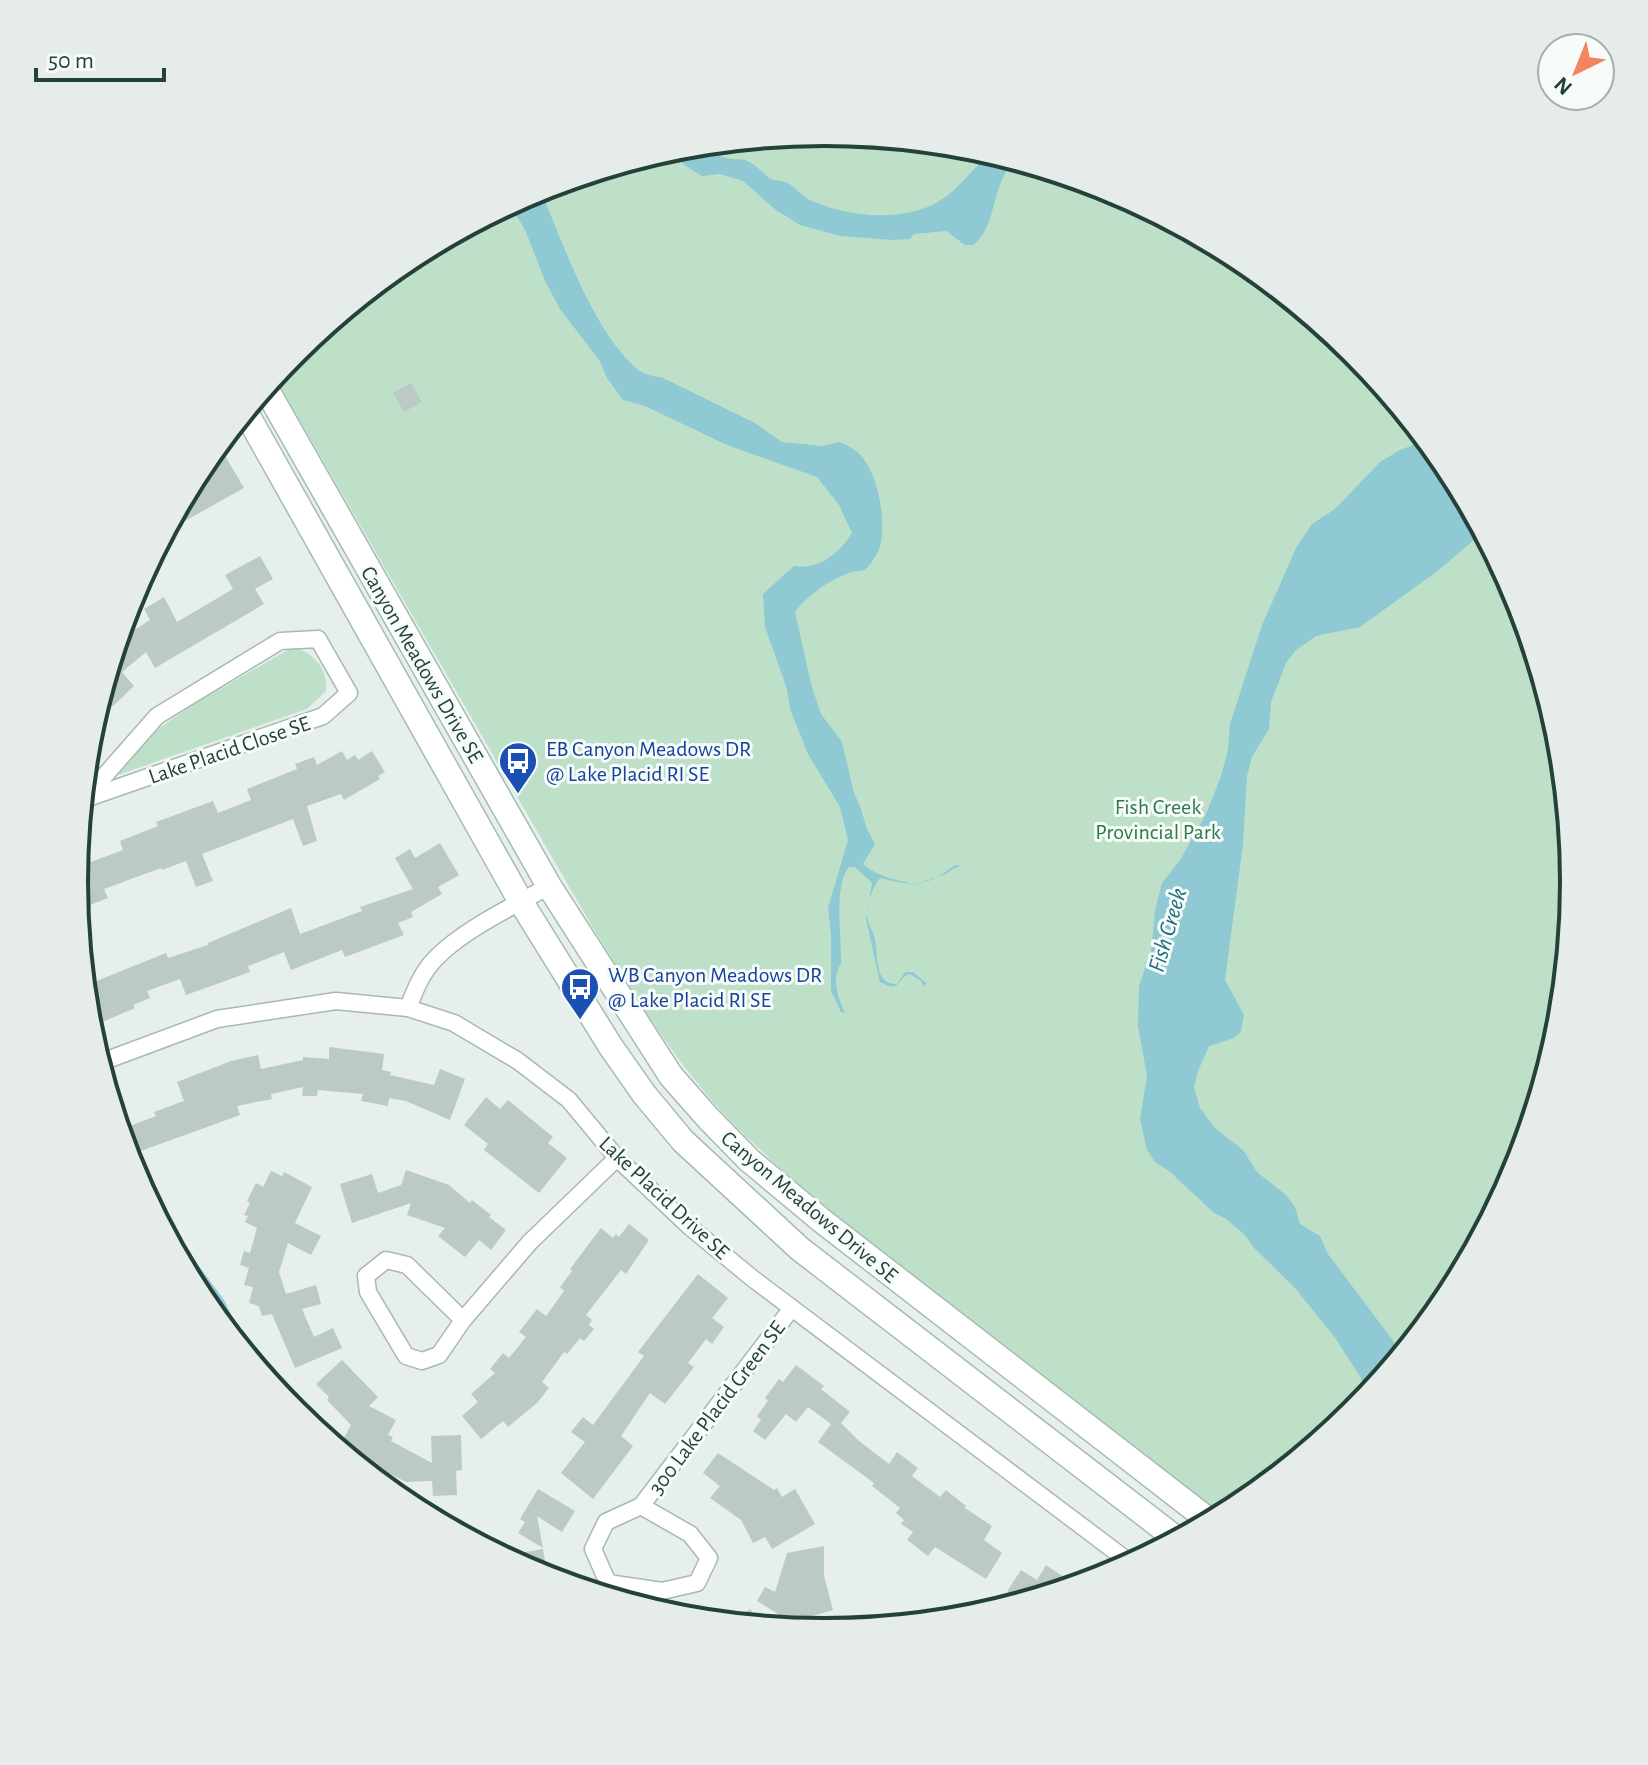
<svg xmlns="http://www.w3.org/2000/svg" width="1648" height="1765" font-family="'Alegreya Sans',sans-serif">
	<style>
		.green { fill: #bfe0c8 }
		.water { fill: #8ec9d4 }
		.building { fill: #bbcac4 }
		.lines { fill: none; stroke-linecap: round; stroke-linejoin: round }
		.minor-casing { stroke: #a8b8b2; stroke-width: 19 }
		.secondary-casing { stroke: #a4bbb3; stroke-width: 27 }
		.minor { stroke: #fff; stroke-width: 16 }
		.secondary { stroke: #fff; stroke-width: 24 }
		.labels { text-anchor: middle; stroke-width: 6; stroke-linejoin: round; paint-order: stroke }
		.street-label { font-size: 22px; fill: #24423a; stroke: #f7fbf9 }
		.transit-label { font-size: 22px; fill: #164399; stroke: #f7fbf9; text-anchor: start }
		.park-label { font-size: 22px; fill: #2d7a4b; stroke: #f7fbf9 }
		.water-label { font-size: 24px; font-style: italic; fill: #1c6f80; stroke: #f7fbf9 }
		.rim { fill: none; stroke: #24423a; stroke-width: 4 }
	</style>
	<rect width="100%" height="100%" fill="#e6efeb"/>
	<g class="green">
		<path d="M824 133 971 147 1111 190 1241 259 1355 352 1448 466 1517 596 1560 737 1574 883 1559 1029 1517 1170 1447 1300 1354 1413 1240 1506 1223 1515 808 1193C773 1161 737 1131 707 1095 663 1043 629 986 593 928L274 376 294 352 408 259 537 189 678 147Z"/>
		<path d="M291 648C313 650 328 669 326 691L307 709 118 775 153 733 189 707Z"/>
	</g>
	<g class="water">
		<path d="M698 145C707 153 720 157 732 159 739 160 743 158 749 162 757 166 762 172 768 177 773 181 779 180 785 182 794 185 801 196 810 200 845 217 901 222 936 203 957 192 972 169 990 153L1016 161C990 180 999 226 973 245H965L946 231 914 234 910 239 893 240 840 236 800 225 776 210 743 181 720 174 702 176 686 166 668 150Z"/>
		<path d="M540 189C563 243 591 327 635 367 643 375 653 376 663 378L755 423 782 442 823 446 839 442C844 444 851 447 856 451 877 467 886 517 881 542 879 553 873 561 865 570 841 571 809 593 795 612L811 684 821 714 842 742 854 793 860 806 867 829 875 844 863 864C878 877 896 880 915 884L938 877 955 865 964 866C953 866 950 873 941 876 916 887 905 884 880 878 873 886 867 904 867 914 867 923 873 931 875 939 878 955 874 985 897 984L905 972H913L926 983 924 987 921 981 910 974C895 979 902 994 880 982L866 919 872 883 855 867H849C833 886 842 938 841 963 831 980 838 997 845 1013L841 1012 831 991V936L828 908 848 840 840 807 808 754 790 709 787 689 765 627 763 594 794 566C819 570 839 554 852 533L839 505 817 477 727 445 645 406 623 400 607 378 599 360 560 309 545 281 526 232 510 204Z"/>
		<path d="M1426 440 1448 466 1483 532 1439 570 1360 627 1316 636 1296 650 1286 663 1271 702 1269 729 1252 757 1247 776 1243 844 1225 980 1244 1015 1241 1031 1234 1038 1209 1046 1198 1071 1194 1087 1200 1108 1215 1128 1243 1150 1257 1172 1286 1195 1295 1207 1300 1224 1320 1236 1328 1254 1403 1354 1367 1397 1361 1378 1334 1336 1294 1287 1254 1248 1245 1235 1225 1218 1214 1213 1169 1171 1155 1162 1147 1150 1140 1119 1147 1076 1138 1026 1139 986 1151 951 1155 910 1162 883 1180 860 1207 812 1221 776 1228 750 1230 724 1262 625 1296 548 1312 524 1335 509 1380 462 1400 450Z"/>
		<path d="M172 1247 190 1254 224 1300 257 1368 200 1299Z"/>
	</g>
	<g class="building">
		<path d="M411 383 422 402 404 412 393 393Z"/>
		<path d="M218 444 244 488 165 532 201 465Z"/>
		<path d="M260 556 273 579 255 589 264 604 155 668 146 652 122 672 134 686 92 726 117 641 150 620 144 609 164 597 177 622 233 589 225 575Z"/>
		<path d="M342 751 347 760 355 755 358 760 372 751 385 772 378 776 380 779 344 800 341 794 307 806 317 841 303 846 293 819 202 854 213 881 196 887 186 861 162 870 161 868 104 889 108 898 77 910 75 868 123 850 120 841 158 826 156 822 213 801 218 813 251 800 247 789 297 769 295 764 314 757 317 765Z"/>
		<path d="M440 843 459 875 438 887 442 894 411 912 413 917 398 923 404 935 345 957 342 950 291 970 284 952 248 966 250 972 186 995 180 979 147 991 150 998 133 1005 135 1008 88 1028 84 986 166 953 168 958 208 945V943L291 908 300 934 362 911 360 907 413 889 395 858 410 849 415 858Z"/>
		<path d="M329 1047 384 1054 382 1070 391 1072 390 1075 434 1085 440 1069 465 1079 450 1120 406 1101 389 1098 388 1106 361 1101 363 1094 318 1090 317 1096H302L303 1087 271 1094 272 1099 237 1106 240 1115 127 1156 123 1144 136 1139 130 1126 156 1116 154 1112 184 1101 177 1082 231 1061 258 1055 261 1069 303 1060V1057L329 1059Z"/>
		<path d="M486 1097 500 1109 508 1100 553 1137 548 1143 567 1158 539 1193 484 1150 488 1144 464 1125Z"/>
		<path d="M406 1170 449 1185 470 1203 472 1200 491 1215 489 1217 506 1230 491 1250 479 1240 465 1257 438 1236 445 1228 407 1215 411 1203 352 1223 340 1184 372 1174 378 1193 401 1185Z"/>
		<path d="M271 1171 282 1176 284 1172 312 1187 295 1223 321 1236 311 1255 288 1243 279 1272 286 1294 316 1285 321 1304 302 1309 314 1337 333 1328 342 1348 295 1368 272 1314 262 1316 259 1306 249 1303 253 1287 244 1285 249 1268 240 1265 244 1251 250 1253 257 1228 245 1222 248 1216 244 1215 250 1203 247 1201 256 1183 263 1187Z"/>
		<path d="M629 1224 649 1240 626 1274 621 1270 586 1315 592 1320 589 1325 594 1329 584 1341 580 1338 567 1354 564 1352 542 1382 549 1388 537 1403 508 1427 503 1421 481 1439 462 1416 478 1402 471 1394 495 1373 490 1369 503 1353 509 1358 526 1337 519 1332 537 1309 546 1316 564 1291 560 1287 572 1271 570 1269 601 1228 613 1238 616 1234 619 1237Z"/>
		<path d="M698 1274 728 1298 712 1318 724 1327 712 1344 706 1339 688 1363 694 1367 665 1404 650 1393 621 1436 633 1446 593 1499 561 1473 585 1442 571 1432 583 1417 593 1425 644 1356 638 1352Z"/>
		<path d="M342 1360 378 1397 369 1406 396 1420 388 1435 393 1437 391 1441 432 1463 431 1436 461 1435 462 1470 456 1471 457 1495 433 1496 432 1481 406 1482 375 1466 370 1475 338 1449 351 1425 327 1400 329 1397 316 1384Z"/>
		<path d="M796 1365 824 1386 821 1389 850 1412 841 1423 859 1441 889 1464 897 1452 918 1468 912 1476 940 1497 946 1490 966 1506 965 1508 992 1526 984 1540 1002 1553 986 1579 935 1547 928 1556 907 1540 913 1532 901 1524 904 1520 896 1513 900 1508 872 1486 874 1483 818 1442 831 1424 808 1407 796 1422 786 1414 765 1440 753 1431 761 1420 757 1416 768 1401 765 1398 779 1379 783 1382Z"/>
		<path d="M718 1453 774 1490 777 1488 782 1497 795 1489 815 1524 772 1549 765 1537 753 1543 741 1520 710 1498 720 1486 703 1473Z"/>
		<path d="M538 1489 575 1511 562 1532 537 1516 543 1548 518 1533 525 1522 520 1519Z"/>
		<path d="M824 1546V1576L833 1610 791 1622 757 1601 765 1587 775 1592 787 1553Z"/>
		<path d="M543 1549 548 1579 505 1558 521 1555 520 1553Z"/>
		<path d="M1046 1565 1077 1586 1020 1603 1008 1596V1590L1021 1570 1037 1580Z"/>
		<path d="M750 1609 764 1627 732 1623Z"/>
	</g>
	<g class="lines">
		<g class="minor-casing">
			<g id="minor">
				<path d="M82 800 323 716 349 693 318 639 280 641 157 716 85 798"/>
				<path d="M408 1008C415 990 422 972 436 958 464 929 514 906 549 886"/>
				<path d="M99 1063 217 1019 336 1001 408 1008 454 1023 518 1061 569 1100 617 1158 690 1227 752 1278 1132 1564"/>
				<path d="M463 1320 407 1265 386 1260 366 1276 368 1292 406 1356 422 1361 439 1355 463 1320 530 1242 617 1158"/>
				<path d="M641 1506 690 1534 709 1558 697 1583 662 1591 608 1583 593 1549 606 1522 641 1506 792 1308"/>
			</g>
		</g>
		<g class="secondary-casing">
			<g id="secondary">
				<path d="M265 387 549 886 671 1076 708 1118 749 1160 821 1220 1211 1522"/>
				<path d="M245 411 521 902 611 1047 644 1094 683 1141 800 1249 1178 1540"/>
			</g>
		</g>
		<use href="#minor" class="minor"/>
		<use href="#secondary" class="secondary"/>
	</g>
	<defs>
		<g id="bus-pin" transform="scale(2)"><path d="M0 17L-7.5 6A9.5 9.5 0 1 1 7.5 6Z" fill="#1a4fb4" stroke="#f7fbf9"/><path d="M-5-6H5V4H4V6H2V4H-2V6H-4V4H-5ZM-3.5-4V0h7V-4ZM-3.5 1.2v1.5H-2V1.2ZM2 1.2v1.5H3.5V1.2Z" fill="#fff"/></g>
	</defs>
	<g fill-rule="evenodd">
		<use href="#bus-pin" x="518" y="761"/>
		<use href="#bus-pin" x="580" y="987"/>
	</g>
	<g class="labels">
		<g class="street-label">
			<text transform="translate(423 664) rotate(60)" y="8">Canyon Meadows Drive SE</text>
			<text transform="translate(229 749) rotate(-19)" y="8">Lake Placid Close SE</text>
			<text transform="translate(665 1197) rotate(43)" y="8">Lake Placid Drive SE</text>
			<text transform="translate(810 1206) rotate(40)" y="8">Canyon Meadows Drive SE</text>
			<text transform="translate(716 1407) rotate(-53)" y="8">300 Lake Placid Green SE</text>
		</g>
		<g class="transit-label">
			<text x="546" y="756">EB Canyon Meadows DR<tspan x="546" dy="25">@ Lake Placid RI SE</tspan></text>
			<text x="608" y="982">WB Canyon Meadows DR<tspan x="608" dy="25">@ Lake Placid RI SE</tspan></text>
		</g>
		<g class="park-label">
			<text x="1158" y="814">Fish Creek<tspan x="1158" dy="25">Provincial Park</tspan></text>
		</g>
		<g class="water-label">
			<text transform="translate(1167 930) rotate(-74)" y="8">Fish Creek</text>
		</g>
	</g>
	<path d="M0 0H1648V1765H0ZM88 882a736 736 0 1 1 1472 0a736 736 0 1 1-1472 0Z" fill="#e6ecea" fill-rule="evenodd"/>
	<path class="rim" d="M88 882a736 736 0 1 1 1472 0a736 736 0 1 1-1472 0Z"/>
	<g transform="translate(1576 72) rotate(223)"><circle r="38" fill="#f7fbf9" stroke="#a3b1ad" stroke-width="2"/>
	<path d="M0-6L14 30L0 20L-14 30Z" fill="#f4845f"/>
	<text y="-12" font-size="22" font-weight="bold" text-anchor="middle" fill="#24423a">N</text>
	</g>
	<path d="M36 68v12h128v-12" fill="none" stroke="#24423a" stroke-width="4"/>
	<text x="48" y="68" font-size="24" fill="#24423a" stroke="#f7fbf9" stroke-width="6" paint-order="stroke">50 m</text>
</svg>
